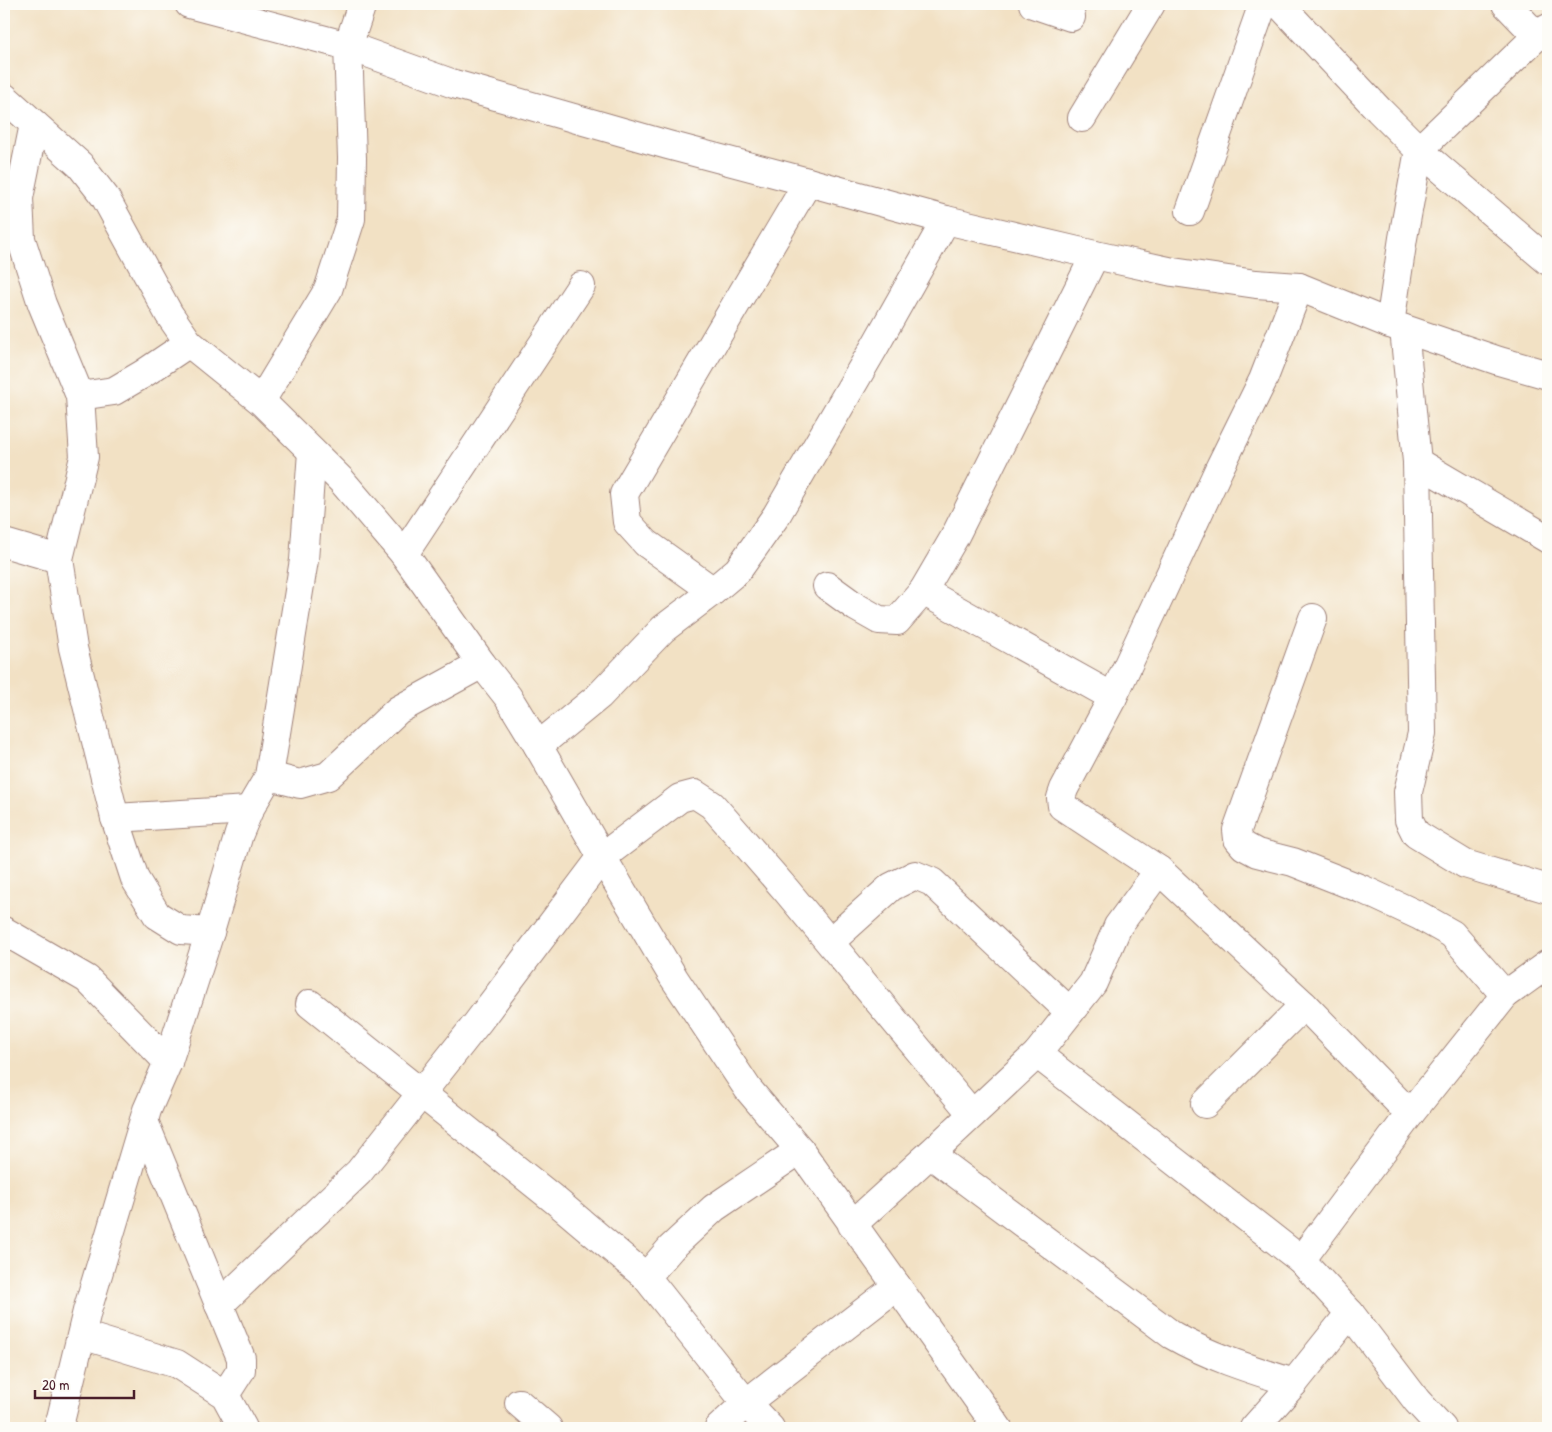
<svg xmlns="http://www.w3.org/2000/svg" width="1552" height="1432" font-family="'Patrick Hand',sans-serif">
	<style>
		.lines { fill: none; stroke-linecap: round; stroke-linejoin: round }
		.minor-casing { stroke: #9e8078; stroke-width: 30 }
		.minor { stroke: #fff; stroke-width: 28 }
	</style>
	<rect width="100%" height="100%" fill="#fdfcf7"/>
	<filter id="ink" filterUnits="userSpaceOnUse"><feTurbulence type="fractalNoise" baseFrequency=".02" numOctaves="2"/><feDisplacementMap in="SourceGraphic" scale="10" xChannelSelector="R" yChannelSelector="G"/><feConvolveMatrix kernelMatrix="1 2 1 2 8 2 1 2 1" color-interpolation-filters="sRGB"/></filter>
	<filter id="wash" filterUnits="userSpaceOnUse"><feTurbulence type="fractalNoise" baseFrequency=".0096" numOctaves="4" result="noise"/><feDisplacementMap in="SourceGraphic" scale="20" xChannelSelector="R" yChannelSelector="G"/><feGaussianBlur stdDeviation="1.12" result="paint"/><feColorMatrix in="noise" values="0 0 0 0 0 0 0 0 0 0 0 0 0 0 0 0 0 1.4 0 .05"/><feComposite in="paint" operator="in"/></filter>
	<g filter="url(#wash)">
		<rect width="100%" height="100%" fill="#f2e1c4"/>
	</g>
	<g filter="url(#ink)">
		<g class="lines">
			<g class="minor-casing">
				<g id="minor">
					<path d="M189 4 348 46 454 84 668 145 808 182 946 220 1095 255 1173 272 1256 284 1299 287 1390 324 1499 361 1548 375"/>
					<path d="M1033 4 1071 17"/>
					<path d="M1279 4 1379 110 1419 150 1403 238 1390 324"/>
					<path d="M1506 4 1537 36"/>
					<path d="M1548 28 1537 36 1419 150 1548 261"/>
					<path d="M4 97 80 165 105 197 169 314 189 343 261 401 341 480 404 554 482 664 508 697 538 746 602 857 674 978 748 1089 800 1150 998 1428"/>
					<path d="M1082 118 1151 4"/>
					<path d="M34 124 19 198 21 239 42 304 80 396 84 457 59 559 73 648 115 818 135 879 157 915 181 930 210 932"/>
					<path d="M1190 211 1263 4"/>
					<path d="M1299 287 1263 380 1219 469 1113 697 1064 789 1061 798 1062 806 1159 870 1304 1005 1410 1114"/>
					<path d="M1404 329 1417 462 1422 733 1408 792 1409 820 1416 834 1465 864 1548 889"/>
					<path d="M80 396 114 391 143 374 189 343"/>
					<path d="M261 401 328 290 351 219 352 158 348 46 362 4"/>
					<path d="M1417 462 1548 539"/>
					<path d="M4 543 59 559"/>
					<path d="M404 554 581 286"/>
					<path d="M827 586 856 607 879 620 897 621 923 591 954 538 1095 255"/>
					<path d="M713 591 646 543 627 522 624 494 808 182"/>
					<path d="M923 591 1113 697"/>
					<path d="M1313 618 1237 830 1238 839 1244 846 1257 853 1293 862 1364 890 1420 916 1452 934 1505 995"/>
					<path d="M538 746 599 696 663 629 713 591 738 570 776 516 875 346 946 220"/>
					<path d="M269 776 300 784 328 776 398 710 482 664"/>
					<path d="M115 818 249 810"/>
					<path d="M4 931 87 979 168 1062"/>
					<path d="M830 942 891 887 915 875 932 882 1070 1012"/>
					<path d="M310 1004 556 1201 646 1277 746 1403 770 1428"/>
					<path d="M1037 1054 1093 983 1118 926 1159 870"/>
					<path d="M1205 1104 1304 1005"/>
					<path d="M144 1121 241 1358V1370L225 1395"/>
					<path d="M930 1154 1037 1054 1301 1260 1350 1313 1417 1401 1442 1428"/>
					<path d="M852 1225 930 1154 1172 1335C1210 1357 1253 1370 1294 1383"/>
					<path d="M1301 1260 1410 1114 1505 995 1548 964"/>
					<path d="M646 1277 671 1248 714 1208 800 1150"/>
					<path d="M219 1305 359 1172 478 1022 602 857 680 798 695 794 712 805 786 890 972 1114"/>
					<path d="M82 1335 177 1364 225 1395 243 1428"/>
					<path d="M519 1403 548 1428"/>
					<path d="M57 1428 61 1418 87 1311 147 1110 168 1062 210 932 239 834 249 810 269 776 304 560 312 452"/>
					<path d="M719 1428 746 1403 897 1286"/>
					<path d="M1254 1428 1294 1383 1350 1313"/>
				</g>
			</g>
			<use href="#minor" class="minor"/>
		</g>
	</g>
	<rect width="1552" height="1432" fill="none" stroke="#fdfcf7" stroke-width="20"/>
	<path d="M35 1390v8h99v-8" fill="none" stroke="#4a1f2b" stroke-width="2.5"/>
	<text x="42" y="1390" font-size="15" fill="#4a1f2b" stroke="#fdfcf7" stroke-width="4" paint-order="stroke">20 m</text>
</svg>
